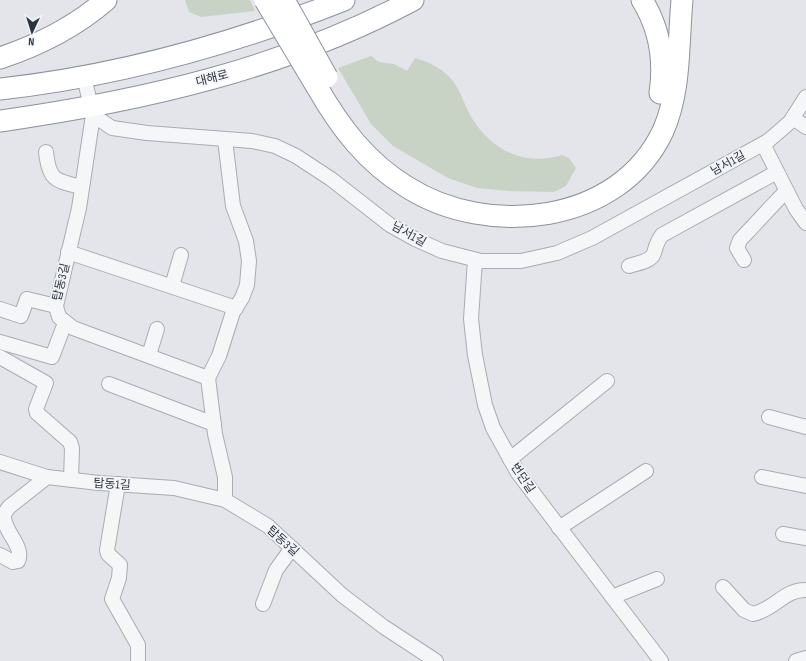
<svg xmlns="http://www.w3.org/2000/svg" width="806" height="661" font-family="'Sofia Sans Condensed','Noto Sans KR',sans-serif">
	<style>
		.green { fill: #c8d3c5 }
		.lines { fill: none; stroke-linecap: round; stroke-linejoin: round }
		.minor-casing { stroke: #a8acb4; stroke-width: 16 }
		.highway-casing { stroke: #8b929f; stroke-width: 23 }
		.minor { stroke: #f5f6f8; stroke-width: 14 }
		.highway { stroke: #fff; stroke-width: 21 }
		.highway-bridge-casing { stroke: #8b929f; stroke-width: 23; stroke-linecap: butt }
		.highway-bridge { stroke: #fff; stroke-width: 21 }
		.labels { text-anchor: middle; stroke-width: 3.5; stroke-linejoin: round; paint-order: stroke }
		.street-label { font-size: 12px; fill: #2c3341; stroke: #f2f4f7 }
	</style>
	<rect width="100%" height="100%" fill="#e3e5ea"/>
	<g class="green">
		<path d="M185 0H250L255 11 201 17 189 12Z"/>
		<path d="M371 56 379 62 394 64 407 71 415 58C429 62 444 69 453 81 462 93 465 108 473 120 494 152 525 166 562 155L569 158 576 168 566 186 554 192 508 191 477 188 448 178 393 146 371 124 338 68Z"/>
	</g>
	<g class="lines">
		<g class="minor-casing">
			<g id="minor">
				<path d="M84 77 93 115 112 128 147 133 252 141 275 146 296 156 331 179 390 225 415 239 442 251 481 261H521L557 253 592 238 768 141 790 122 806 97"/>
				<path d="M93 115 79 208 56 306 59 317 73 328 208 378 215 434 225 477V500L268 526 342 595 384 627 436 661"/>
				<path d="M793 118 806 127"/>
				<path d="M763 144 796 209 806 223"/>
				<path d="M46 152C49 181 56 181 82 187"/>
				<path d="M68 252 236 308"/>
				<path d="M475 260 471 319 475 355 485 405 493 428 518 473 661 661"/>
				<path d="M744 260 737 248 740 240 786 191"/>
				<path d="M629 266C637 263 651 262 654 253 656 246 657 241 662 235L777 172"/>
				<path d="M172 286 181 255"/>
				<path d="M0 309 21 316 27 299 56 306"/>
				<path d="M0 342 52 357 65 323"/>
				<path d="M149 355 157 329"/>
				<path d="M0 357 46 383 36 409 37 413 70 442 72 448 71 480"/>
				<path d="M208 378 219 356 233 312 242 298 247 285 249 261 246 241 233 206 225 140"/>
				<path d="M109 384 214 424"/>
				<path d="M769 417 806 427"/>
				<path d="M510 459 607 381"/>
				<path d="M0 462 47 477 99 483 174 488 225 500"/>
				<path d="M762 477 806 486"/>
				<path d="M118 484 107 550 108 554 120 565 119 578 112 599 138 645V661"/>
				<path d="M559 528 646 471"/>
				<path d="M783 534 806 538"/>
				<path d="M0 555 13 562 18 561C25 546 2 531 4 514L9 507 47 477"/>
				<path d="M723 587 744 610 753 614C775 609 785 589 806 590"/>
				<path d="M612 597 657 579"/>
				<path d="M263 604 276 570 292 548"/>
				<path d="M796 661 806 658"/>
			</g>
		</g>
		<g class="highway-casing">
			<g id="highway">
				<path d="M642 0C660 29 665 59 660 93"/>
				<path d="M0 58C39 45 75 27 106 0"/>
				<path d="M317 87C340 127 366 162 407 187 487 238 619 225 663 131 681 91 678 43 682 0"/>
				<path d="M0 89C119 76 233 44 344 0"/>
				<path d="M0 121C142 101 286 68 413 0"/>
			</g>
		</g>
		<use href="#minor" class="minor"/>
		<use href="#highway" class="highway"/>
		<g class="highway-bridge-casing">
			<g id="highway-bridge">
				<path d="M265 0 317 87"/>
				<path d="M284 0 327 77"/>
			</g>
		</g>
		<use href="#highway-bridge" class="highway-bridge"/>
	</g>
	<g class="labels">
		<g class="street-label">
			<text transform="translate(212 78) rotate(-14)" y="4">대해로</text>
			<text transform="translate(728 163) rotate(-29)" y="4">남서1길</text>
			<text transform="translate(409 234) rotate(29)" y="4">남서1길</text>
			<text transform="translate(61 282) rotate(-77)" y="4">탑동3길</text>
			<text transform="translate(523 478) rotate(56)" y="4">번던길</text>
			<text transform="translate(112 484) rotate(3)" y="4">탑동1길</text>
			<text transform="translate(283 541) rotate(42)" y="4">탑동3길</text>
		</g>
	</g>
	<g transform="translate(32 32) rotate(184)" stroke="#f2f4f7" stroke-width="3" paint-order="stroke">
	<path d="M0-3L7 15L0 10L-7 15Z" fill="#2c3341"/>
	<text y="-6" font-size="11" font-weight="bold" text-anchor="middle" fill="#2c3341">N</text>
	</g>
</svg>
